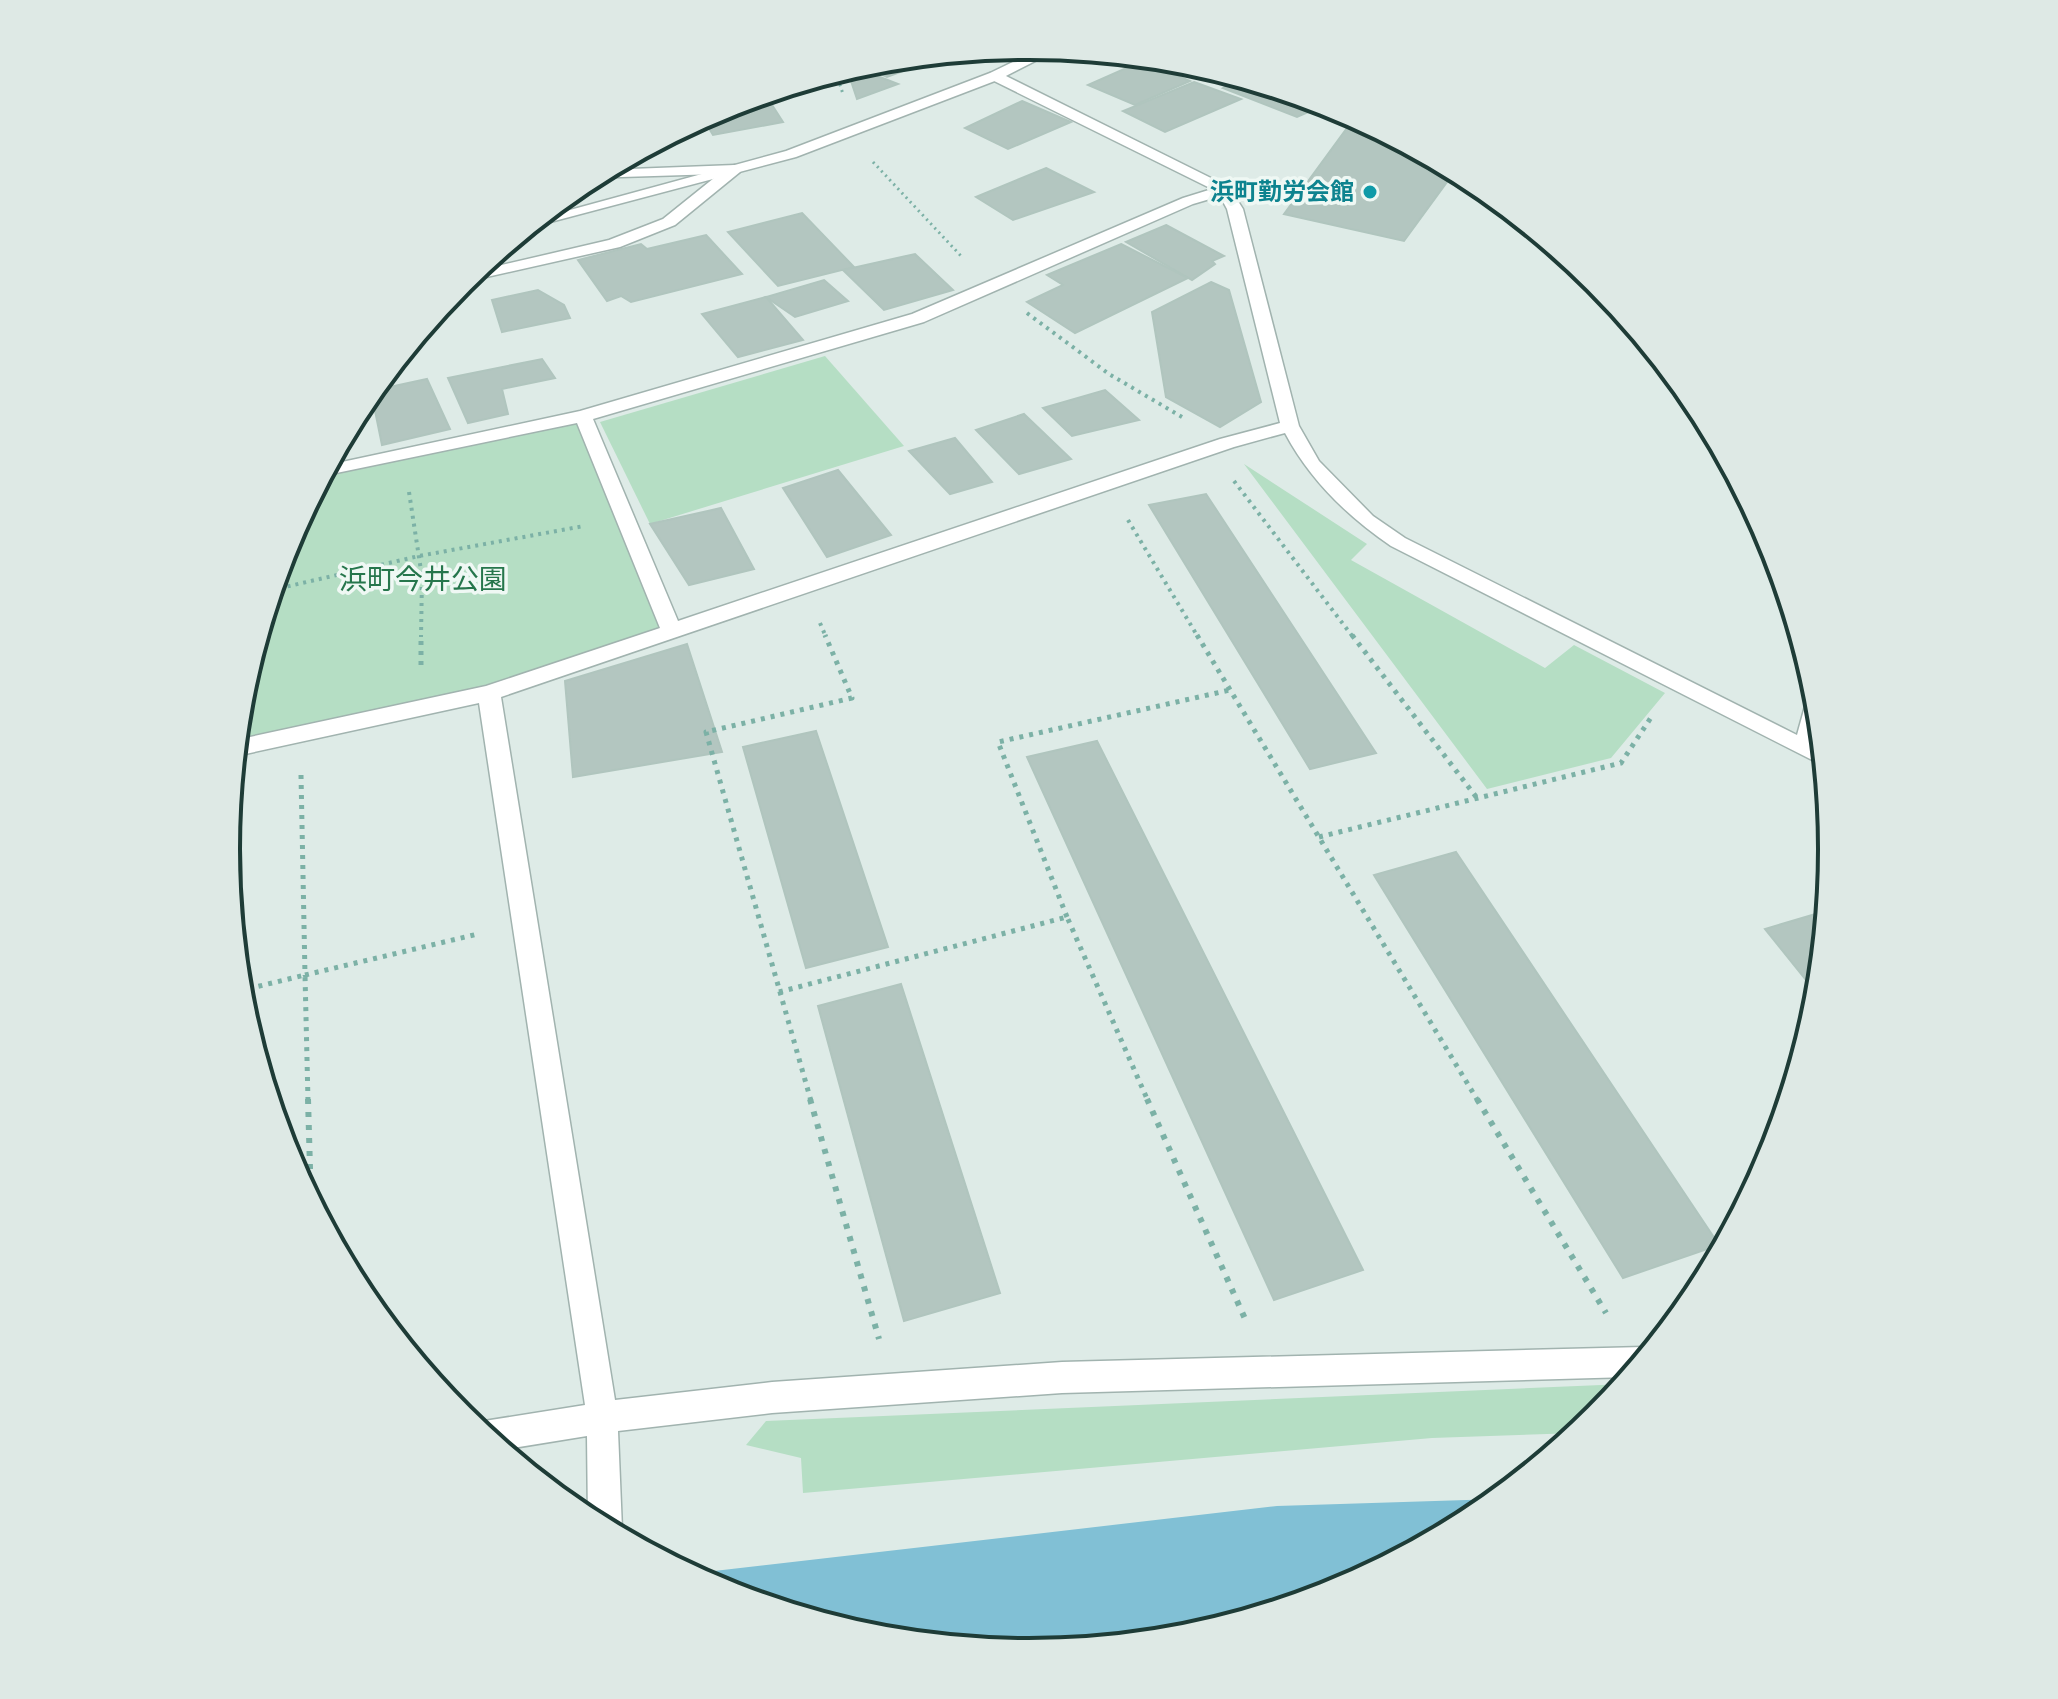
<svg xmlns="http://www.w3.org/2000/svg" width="2058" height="1699" font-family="Roboto,'Noto Sans JP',sans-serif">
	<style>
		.green { fill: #b5dec4 }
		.water { fill: #81c0d5 }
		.building { fill: #b3c6c0; stroke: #b0c5be; stroke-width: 2 }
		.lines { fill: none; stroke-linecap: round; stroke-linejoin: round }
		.minor-casing { stroke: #a1b3af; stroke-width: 3 }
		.tertiary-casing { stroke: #a1b3af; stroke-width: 3 }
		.path-far3 { stroke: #7cb1a6; stroke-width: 3; stroke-dasharray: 2 4; stroke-linecap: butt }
		.path-far2 { stroke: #7cb1a6; stroke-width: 4; stroke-dasharray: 3 5; stroke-linecap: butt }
		.path-far1 { stroke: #7cb1a6; stroke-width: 5; stroke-dasharray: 4 6; stroke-linecap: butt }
		.path { stroke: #7cb1a6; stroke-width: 6; stroke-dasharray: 5 8; stroke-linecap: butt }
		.minor { fill: #fff; fill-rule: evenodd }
		.tertiary { fill: #fff; fill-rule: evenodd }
		.culture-dot { fill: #0f9aa8; stroke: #eff8f4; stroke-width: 3 }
		.labels { text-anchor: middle; stroke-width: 7; stroke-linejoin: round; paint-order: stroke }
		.far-culture-label { font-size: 24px; font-weight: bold; fill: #0d838f; stroke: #eff8f4; text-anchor: end }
		.park-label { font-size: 28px; fill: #26764c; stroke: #eff8f4 }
		.rim { fill: none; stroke: #1e3c37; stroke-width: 4 }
	</style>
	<rect width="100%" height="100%" fill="#deebe7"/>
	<g class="green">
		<path d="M825 356 904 446 650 524 600 422Z"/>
		<path d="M583 416 672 631 489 693 236 748 241 692 287 542 325 471Z"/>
		<path d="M1244 464 1367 544 1351 560 1545 668 1574 645 1665 693 1611 758 1487 789Z"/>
		<path d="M1625 1384 1597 1418 1578 1433 1432 1438 803 1493 801 1458 746 1445 766 1421Z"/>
	</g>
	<path class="water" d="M1498 1499 1475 1518 1336 1592 1185 1638 1029 1653 872 1637 721 1592 688 1574 1277 1506Z"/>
	<g class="building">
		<path d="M920 57 930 61 887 77 861 65Z"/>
		<path d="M1142 61 1190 81 1135 105 1088 85Z"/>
		<path d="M854 67 898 84 857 99 847 69Z"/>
		<path d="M1240 78 1327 104 1297 117 1223 88Z"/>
		<path d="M1194 82 1241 99 1165 132 1123 111Z"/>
		<path d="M765 94 783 122 713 135 702 117 722 107Z"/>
		<path d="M1022 101 1071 122 1008 149 965 128Z"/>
		<path d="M1355 117 1455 171 1404 241 1284 214Z"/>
		<path d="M1046 168 1094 192 1013 220 976 197Z"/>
		<path d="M802 213 854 267 778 286 728 232Z"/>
		<path d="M1166 225 1224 256 1212 261 1215 264 1192 280 1126 242Z"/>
		<path d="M706 235 742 274 631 302 621 296 607 301 578 260 641 244 647 249Z"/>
		<path d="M1121 244 1188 278 1075 333 1027 302 1063 285 1047 275Z"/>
		<path d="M915 254 953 290 884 310 843 270Z"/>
		<path d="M824 280 848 301 795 317 766 297Z"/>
		<path d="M1211 282 1229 290 1261 402 1220 427 1166 397 1152 312Z"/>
		<path d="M538 290 564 305 570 318 502 332 492 300Z"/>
		<path d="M766 297 803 340 738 357 702 314Z"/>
		<path d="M542 359 555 378 502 389 508 414 468 423 448 378Z"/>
		<path d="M427 379 450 429 382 445 371 391Z"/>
		<path d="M1105 390 1139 420 1072 436 1043 408Z"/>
		<path d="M1024 414 1071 459 1019 474 976 430Z"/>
		<path d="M955 438 992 482 950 494 909 451Z"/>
		<path d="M838 470 891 535 827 557 783 488Z"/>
		<path d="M1206 494 1376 753 1310 769 1149 505Z"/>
		<path d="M721 508 754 569 689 585 650 524Z"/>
		<path d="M687 644 722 752 573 777 565 681Z"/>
		<path d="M816 731 888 947 806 968 743 747Z"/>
		<path d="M1097 741 1363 1270 1274 1300 1027 757Z"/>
		<path d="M1456 852 1719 1245 1623 1278 1374 875Z"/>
		<path d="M1826 911 1818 995 1765 929Z"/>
		<path d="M901 984 1000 1293 904 1321 818 1006Z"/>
	</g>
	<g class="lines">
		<g class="minor-casing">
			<g id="minor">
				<path d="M990 73H1000L1229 187 1243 209 1299 426 1319 461 1373 516 1405 538 1797 735 1807 699 1817 692 1821 729 1816 745 1823 748 1824 766 1391 546C1347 516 1310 480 1285 433L1234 447 501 697 615 1400 772 1382 1062 1362 1643 1347 1652 1351 1630 1377 1062 1393 772 1413 618 1431 622 1529 618 1537 588 1521 587 1436 501 1450 472 1427 484 1421 585 1405 479 703 236 756V740L486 686 660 628 577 423 322 476 328 465 580 411 912 314 1183 198 1212 189 990 79ZM1220 196 1227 209 1280 423 1220 439 678 621 593 419 924 322 1193 204Z"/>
				<path d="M735 165 742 169 740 172 675 225 620 247 460 283 472 272 609 240 663 219 719 174 589 178 604 170Z"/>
			</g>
		</g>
		<g class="tertiary-casing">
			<path id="tertiary" d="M1044 47 1059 49 1000 79 796 157 524 229 537 219 786 151 990 73Z"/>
		</g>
		<g class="path-far3">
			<path d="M836 73 843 94"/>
			<path d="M873 162 962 257"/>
		</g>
		<g class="path-far2">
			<path d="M1027 313 1109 374 1182 417"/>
			<path d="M1234 481 1353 637"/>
			<path d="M409 492 422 577 421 637"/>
			<path d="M1128 520 1198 637"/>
			<path d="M272 590 419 556 584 526"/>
			<path d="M820 623 826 637"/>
		</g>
		<g class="path-far1">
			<path d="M1197 635 1478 1101"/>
			<path d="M1352 635 1477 798"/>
			<path d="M421 665V635"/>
			<path d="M301 775 305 975 478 934"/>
			<path d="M1319 837 1621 763 1652 716"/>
			<path d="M1067 917 998 742 1230 690"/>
			<path d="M239 991 305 975 308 1101"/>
			<path d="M779 992 1067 917 1148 1101"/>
			<path d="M811 1101 706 732 852 698 825 635"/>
		</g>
		<g class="path">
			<path d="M308 1099 311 1203"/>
			<path d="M810 1099 879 1339"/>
			<path d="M1147 1099 1246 1321"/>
			<path d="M1477 1099 1606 1313"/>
		</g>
		<use href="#minor" class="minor"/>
		<use href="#tertiary" class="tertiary"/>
	</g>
	<circle class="culture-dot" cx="1370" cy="192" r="8"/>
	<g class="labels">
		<g class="far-culture-label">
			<text x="1354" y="200">浜町勤労会館</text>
		</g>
		<g class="park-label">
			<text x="423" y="589">浜町今井公園</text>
		</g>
	</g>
	<path d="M0 0H2058V1699H0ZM240 849a789 789 0 1 1 1578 0a789 789 0 1 1-1578 0Z" fill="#dee9e5" fill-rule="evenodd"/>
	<path class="rim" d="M240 849a789 789 0 1 1 1578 0a789 789 0 1 1-1578 0Z"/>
</svg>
